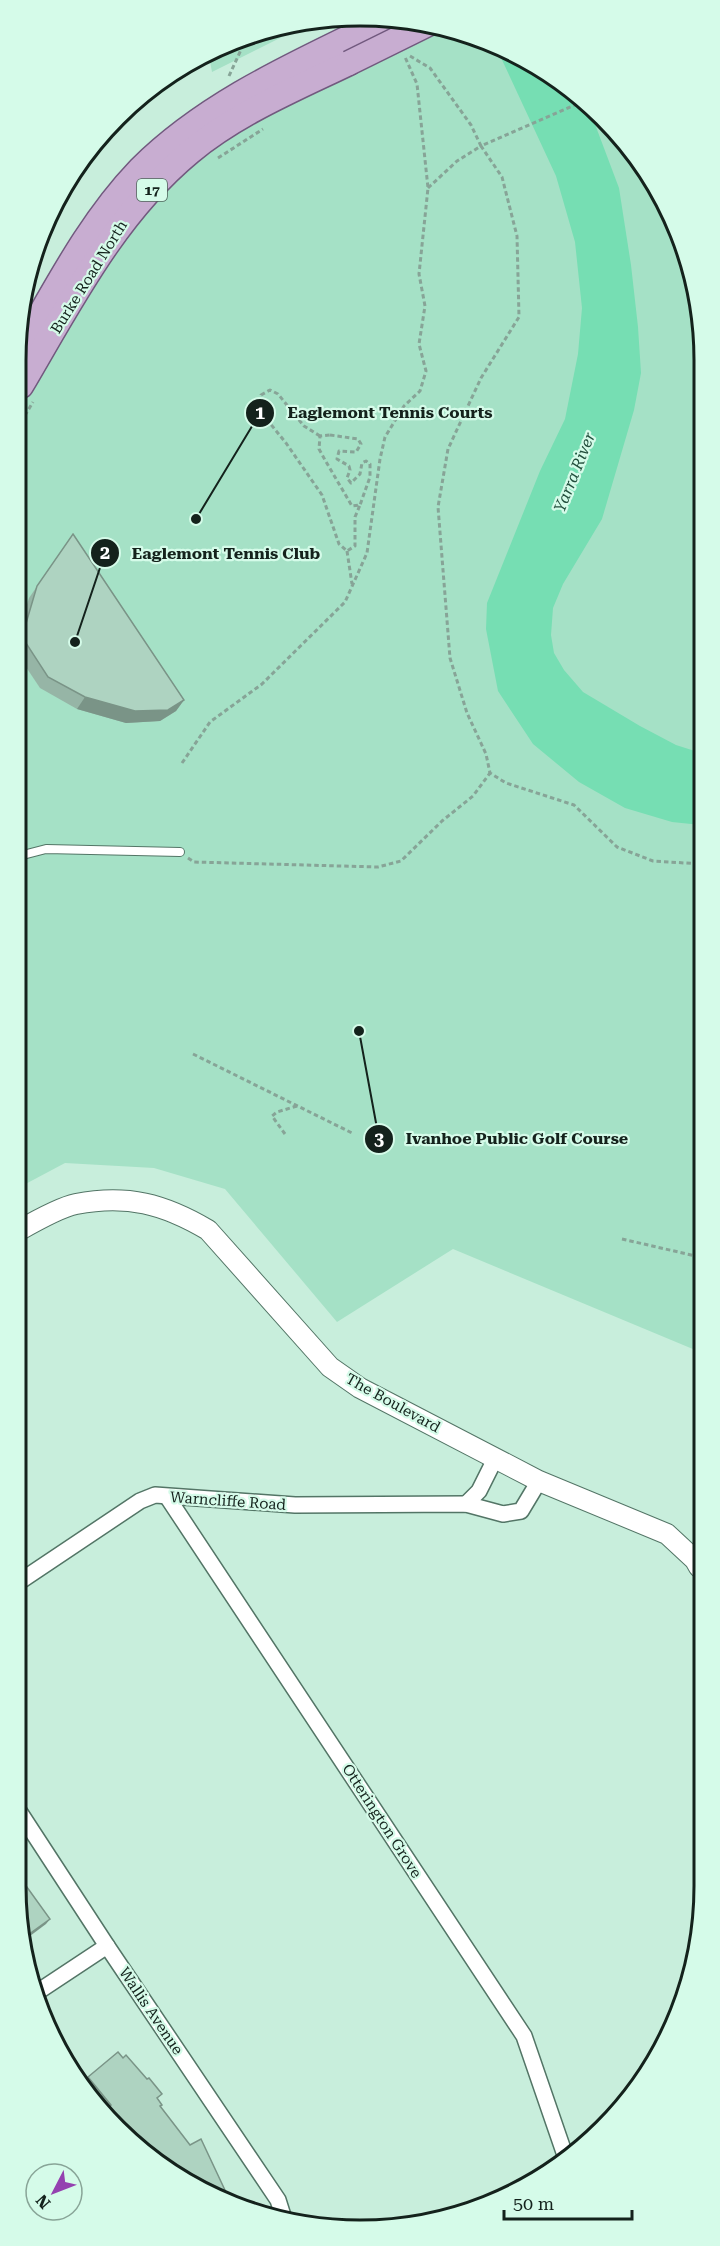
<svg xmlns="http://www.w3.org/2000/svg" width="720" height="2246" font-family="'Roboto Serif',serif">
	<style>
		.green { fill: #a5e1c6 }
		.water { fill: #76deb3 }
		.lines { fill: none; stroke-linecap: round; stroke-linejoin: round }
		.service-casing { stroke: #537566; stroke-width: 10 }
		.minor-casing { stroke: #537566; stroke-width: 18 }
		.tertiary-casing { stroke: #537566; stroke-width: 22 }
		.primary-casing { stroke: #71597e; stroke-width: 27 }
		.path { stroke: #87a497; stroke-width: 3; stroke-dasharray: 4.5 3; stroke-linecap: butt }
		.service { stroke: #fff; stroke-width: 8 }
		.minor { stroke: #fff; stroke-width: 15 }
		.tertiary { stroke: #fff; stroke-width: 20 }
		.primary { stroke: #c8add1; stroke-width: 24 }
		.primary-bridge-casing { stroke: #71597e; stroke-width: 27; stroke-linecap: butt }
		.primary-bridge { stroke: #c8add1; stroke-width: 24 }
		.wall { fill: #96b5a6 }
		.shaded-wall { fill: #7a9487 }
		.building { fill: #aed3c1; stroke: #7a9487; stroke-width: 1.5 }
		.labels { text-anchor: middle; stroke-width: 4.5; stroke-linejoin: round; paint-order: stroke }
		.shield { fill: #d5fbe9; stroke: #4e635a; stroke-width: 1.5 }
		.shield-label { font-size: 14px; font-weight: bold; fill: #14221c }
		.street-label { font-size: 15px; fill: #14221c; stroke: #d5fbe9 }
		.water-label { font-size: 16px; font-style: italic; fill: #234f3d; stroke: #d5fbe9 }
		.rim { fill: none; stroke: #14221c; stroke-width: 3 }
		.leader { fill: none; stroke: #14221c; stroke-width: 2 }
		.callout-dot { fill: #14221c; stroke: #d5fbe9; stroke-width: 2 }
		.mark-label { font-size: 18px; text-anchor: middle; font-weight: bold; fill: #fff }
		.callout-label { font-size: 16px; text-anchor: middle; font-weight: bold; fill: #14221c; stroke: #d5fbe9; stroke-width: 4.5; stroke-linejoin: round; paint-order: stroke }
	</style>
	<rect width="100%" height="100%" fill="#c8eedc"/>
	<g class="green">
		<path d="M293 22H312L212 72 209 56Z"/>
		<path d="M428 22 532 61 604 116 670 208 702 315 700 1352 453 1249 337 1322 225 1189 154 1168 65 1163 18 1188 21 390 122 226 206 141Z"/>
	</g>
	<path class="water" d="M496 47 532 61 587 103 619 188 631 265 638 327 641 373 634 410 602 519 563 584 553 608 551 635 554 653 564 670 583 692 640 726 676 745 701 753V825L672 822 625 808 579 782 533 744 498 691 486 629 487 603 540 471 565 419 578 354 582 308 575 242 556 176Z"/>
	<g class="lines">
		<g class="service-casing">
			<path id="service" d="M19 856 46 849 180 852"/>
		</g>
		<g class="minor-casing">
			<g id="minor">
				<path d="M168 1498 524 2036 566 2158"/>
				<path d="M466 1504 479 1491 495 1459"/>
				<path d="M16 1584 140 1501 155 1495 295 1505 466 1504 503 1514 521 1511 539 1481"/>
				<path d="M15 1805 107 1946 278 2200 284 2219"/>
				<path d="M36 1993 107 1946"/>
			</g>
		</g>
		<g class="tertiary-casing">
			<path id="tertiary" d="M18 1231C32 1223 61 1207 76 1204 127 1194 164 1204 208 1230L330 1367 360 1388 539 1481 667 1534 695 1560 699 1567"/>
		</g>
		<g class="primary-casing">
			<g id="primary">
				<path d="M21 348C57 286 90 221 140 169 207 102 297 63 381 22"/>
				<path d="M21 386C70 303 115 214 190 152 237 113 295 89 349 63"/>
			</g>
		</g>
		<g class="path">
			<path d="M410 56 430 68 471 125 481 146 584 101"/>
			<path d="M229 76 245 41"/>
			<path d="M218 158 263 129"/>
			<path d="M428 188 457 161 481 146 502 177 517 236 519 317 481 378 448 449 438 507 450 658 467 713 486 754 490 773 506 783 574 805 617 847 653 861 701 864"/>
			<path d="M21 422 33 402"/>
			<path d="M330 435 358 439 361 444 356 452 339 451 337 459 349 466 350 470 347 478 351 483 360 474 362 463 366 461 370 464V477L360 505 352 506 325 460 319 449 320 436Z"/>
			<path d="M320 436 304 426 278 394 270 390 261 395 260 403 264 416 286 443 322 495 339 544 347 551 355 546V517L360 505"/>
			<path d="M347 551 352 584"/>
			<path d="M182 763 210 722 262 684 345 602 367 553 380 459 385 437 404 406 420 391 426 371 419 344 425 306 419 274 428 188 417 84 405 57"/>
			<path d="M188 858 194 862 378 867 401 861 442 821 473 796 490 773"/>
			<path d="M193 1054 352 1133"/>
			<path d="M285 1134 272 1116 277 1112 297 1106"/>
			<path d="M622 1239 700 1257"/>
		</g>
		<use href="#service" class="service"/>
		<use href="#minor" class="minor"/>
		<use href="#tertiary" class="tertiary"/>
		<use href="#primary" class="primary"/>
		<g class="primary-bridge-casing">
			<path id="primary-bridge" d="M349 63 430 23"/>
		</g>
		<use href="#primary-bridge" class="primary-bridge"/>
	</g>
	<g class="wall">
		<path d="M73 534 184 700 176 711 160 721 126 723 77 709 40 688 20 658V626L29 598Z"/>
		<path d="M88 2077 158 2100 162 2105 161 2107 207 2195 103 2116 107 2111 84 2083Z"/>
	</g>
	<g class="shaded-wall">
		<path d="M85 697 184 700 176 711 160 721 126 723 77 709Z"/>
		<path d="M50 1919 46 1924 26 1939 25 1937Z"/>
	</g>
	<g class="building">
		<path d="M73 534 184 700 168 710 135 711 85 697 48 677 22 637 37 586Z"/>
		<path d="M24 1883 50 1919 25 1937 16 1889Z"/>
		<path d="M26 1939 31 1947 27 1949Z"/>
		<path d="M118 2052 123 2058 126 2055 147 2079 149 2078 162 2094 157 2098 162 2105 160 2106 190 2145 201 2139 231 2203 207 2195 107 2119 104 2115 111 2105 88 2077Z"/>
	</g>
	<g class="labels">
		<rect class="shield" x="137" y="179" width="30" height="22" rx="4.5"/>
		<g class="shield-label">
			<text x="152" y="195">17</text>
		</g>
		<g class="street-label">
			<text transform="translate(89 277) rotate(-58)" y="5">Burke Road North</text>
			<text transform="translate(393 1403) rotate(29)" y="5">The Boulevard</text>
			<text transform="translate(228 1501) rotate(4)" y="5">Warncliffe Road</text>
			<text transform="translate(382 1821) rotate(57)" y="5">Otterington Grove</text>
			<text transform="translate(151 2011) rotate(56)" y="5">Wallis Avenue</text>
		</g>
		<g class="water-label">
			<text transform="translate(574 472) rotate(-68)" y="6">Yarra River</text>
		</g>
	</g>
	<path d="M0 0H720V2246H0ZM360 26H360A334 334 0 0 1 694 360V1886A334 334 0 0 1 360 2220H360A334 334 0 0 1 26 1886V360A334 334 0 0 1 360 26Z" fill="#d5fbe9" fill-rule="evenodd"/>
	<path class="rim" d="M360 26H360A334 334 0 0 1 694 360V1886A334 334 0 0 1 360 2220H360A334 334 0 0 1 26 1886V360A334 334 0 0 1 360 26Z"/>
	<path class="leader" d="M196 519L260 413M75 642L105 553M359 1031L379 1139"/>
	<g class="callout-dot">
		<circle cx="196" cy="519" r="6"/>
		<circle cx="75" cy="642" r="6"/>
		<circle cx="359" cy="1031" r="6"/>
		<circle cx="260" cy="413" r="15"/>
		<circle cx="105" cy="553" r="15"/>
		<circle cx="379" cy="1139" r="15"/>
	</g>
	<g class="mark-label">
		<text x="260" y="419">1</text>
		<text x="105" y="559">2</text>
		<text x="379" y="1145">3</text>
	</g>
	<g class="callout-label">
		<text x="390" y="418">Eaglemont Tennis Courts</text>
		<text x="226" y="559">Eaglemont Tennis Club</text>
		<text x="517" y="1144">Ivanhoe Public Golf Course</text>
	</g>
	<g transform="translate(54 2192) rotate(228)"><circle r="28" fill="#d5fbe9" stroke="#88a497" stroke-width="1.5"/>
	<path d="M0-4.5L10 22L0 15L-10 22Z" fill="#9441b0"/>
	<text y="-9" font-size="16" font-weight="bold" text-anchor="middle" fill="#14221c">N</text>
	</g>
	<path d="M504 2210v9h128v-9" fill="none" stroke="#14221c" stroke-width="3"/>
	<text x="513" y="2210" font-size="18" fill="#14221c" stroke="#d5fbe9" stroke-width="4.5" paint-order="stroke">50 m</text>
</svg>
